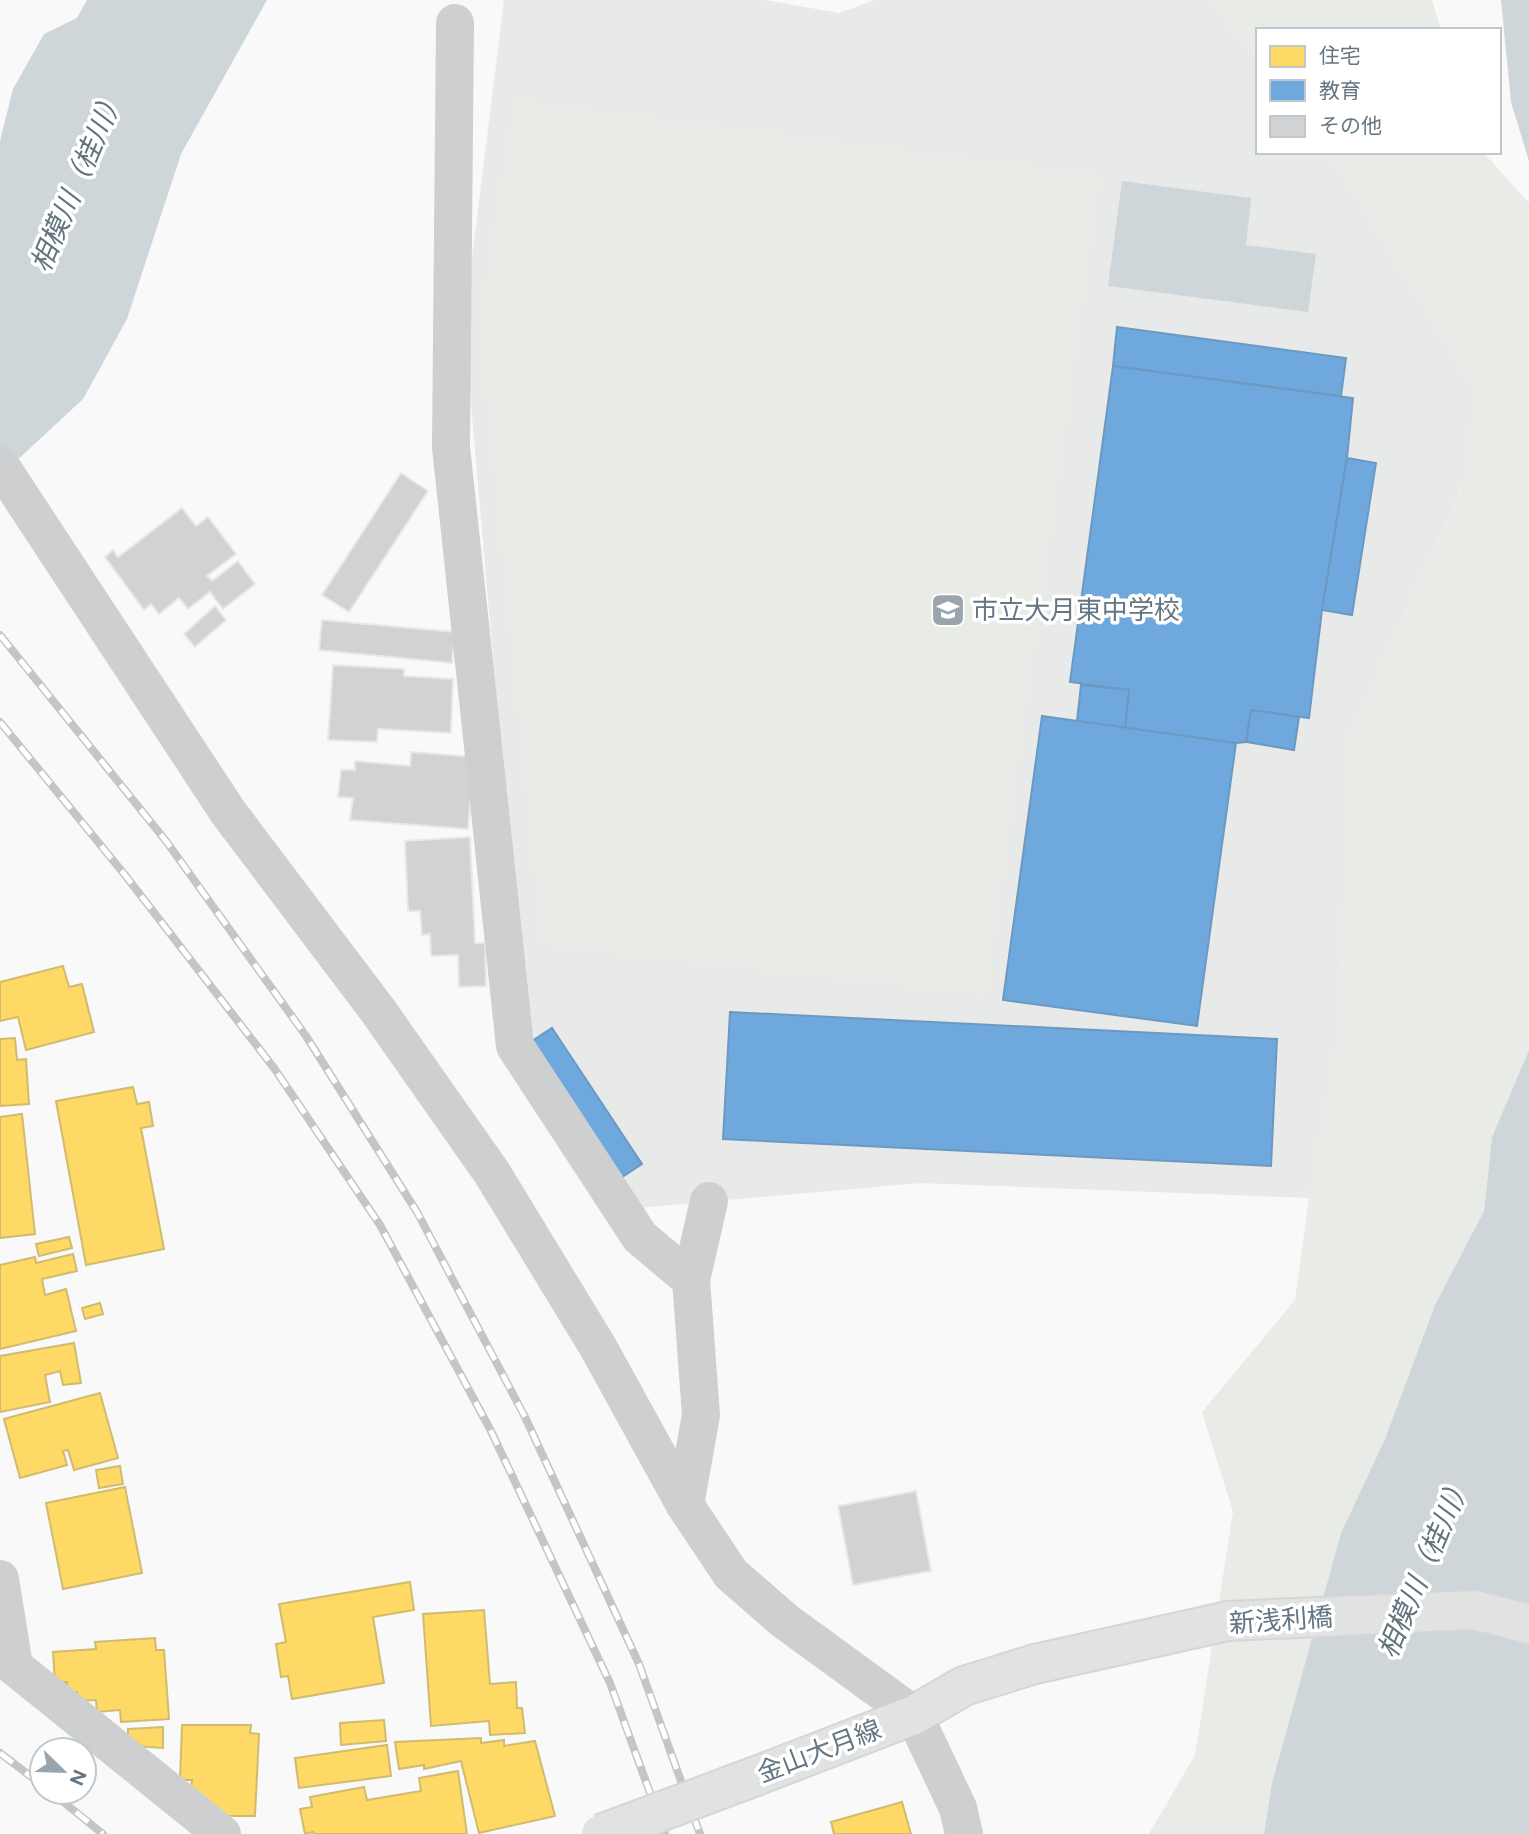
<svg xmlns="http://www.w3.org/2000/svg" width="1529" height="1834" font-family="Figtree,'Noto Sans JP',sans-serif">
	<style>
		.built { fill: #e8e9e9 }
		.green { fill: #e8ebe6 }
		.water { fill: #ced6d9 }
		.homes { fill: #ffd966; stroke: #d1bb6f; stroke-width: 2 }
		.schools { fill: #6fa8dc; stroke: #6c99c1; stroke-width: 2 }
		.building { fill: #d0d2d3; stroke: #e8e8e8; stroke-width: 2 }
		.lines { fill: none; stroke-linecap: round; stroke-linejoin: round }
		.major-casing { stroke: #d5d6d7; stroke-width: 42 }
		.minor { stroke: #cecfd0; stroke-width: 38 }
		.major { stroke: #e1e2e2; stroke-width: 38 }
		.rail-casing { stroke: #c3c5c6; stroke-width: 8 }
		.rail { stroke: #fff; stroke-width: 5; stroke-dasharray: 16; stroke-linecap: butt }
		.major-bridge-casing { stroke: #d5d6d7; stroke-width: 42; stroke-linecap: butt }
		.major-bridge { stroke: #e1e2e2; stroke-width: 38 }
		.labels { text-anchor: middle; stroke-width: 7; stroke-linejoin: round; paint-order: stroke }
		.poi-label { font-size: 26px; fill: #657683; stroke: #fff; text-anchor: start }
		.street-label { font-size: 26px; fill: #657683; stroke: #fff }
		.water-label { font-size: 28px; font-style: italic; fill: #60757c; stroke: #fff }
	</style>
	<rect width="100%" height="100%" fill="#f9f9f9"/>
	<path class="built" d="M504 0H765L839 13 875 0H1207L1258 56V152H1329L1476 391 1465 481 1348 739 1341 1021 1309 1198 921 1183 637 1208 526 1039 464 323Z"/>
	<g class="green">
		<path d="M1207 0H1432L1441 30H1258V56Z"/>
		<path d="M514 100 1100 175 985 995 542 945 479 324Z"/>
		<path d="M1329 152H1483L1529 203V1050L1492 1137 1484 1211 1435 1305 1385 1439 1341 1533 1272 1783 1264 1834H1149L1195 1755 1233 1512 1202 1412 1295 1300 1309 1198 1341 1021 1348 739 1465 482 1476 391Z"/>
	</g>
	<g class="water">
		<path d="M87 0H267L181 154 127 319 83 399 0 476V141L13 89 44 34 77 18Z"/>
		<path d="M1501 0H1529V161L1511 102Z"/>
		<path d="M1122 181 1251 198 1246 245 1316 254 1308 312 1108 286Z"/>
		<path d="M1529 1050V1834H1264L1272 1783 1341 1533 1385 1439 1435 1305 1484 1211 1492 1137Z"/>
	</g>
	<g class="homes">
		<path d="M63 966 69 987 82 984 94 1032 26 1050 18 1017 0 1021V982Z"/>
		<path d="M15 1038 17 1060 26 1059 29 1104 0 1106V1039Z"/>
		<path d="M133 1087 137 1104 149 1102 153 1126 141 1128 164 1249 86 1265 56 1101Z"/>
		<path d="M22 1114 35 1234 0 1238V1117Z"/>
		<path d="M69 1237 72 1248 39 1256 36 1244Z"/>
		<path d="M73 1254 77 1271 42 1279 45 1295 66 1289 76 1331 0 1349V1265L35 1257 36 1263Z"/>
		<path d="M100 1303 103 1314 85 1319 82 1308Z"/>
		<path d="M74 1343 81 1383 63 1385 60 1371 45 1375 50 1402 0 1412V1356Z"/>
		<path d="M100 1393 118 1458 74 1470 68 1450 63 1451 67 1465 20 1478 4 1419Z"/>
		<path d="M120 1466 123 1484 99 1488 96 1470Z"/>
		<path d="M125 1487 142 1573 63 1589 46 1503Z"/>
		<path d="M410 1582 414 1610 373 1617 384 1683 292 1699 288 1676 281 1677 276 1644 286 1642 279 1604Z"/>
		<path d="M484 1610 490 1684 516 1682 517 1708H522L525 1733 490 1735 489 1721 431 1726 423 1614Z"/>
		<path d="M155 1638 156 1650H164L169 1719 121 1722 120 1710 97 1712 96 1700 77 1701V1692H67V1682H55L53 1652 96 1649 95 1642Z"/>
		<path d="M384 1720 386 1741 341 1745 340 1723Z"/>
		<path d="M182 1725H251L250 1733 259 1734 255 1816H213L190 1794 192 1780H180Z"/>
		<path d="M163 1727V1748L135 1746 128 1736V1729Z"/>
		<path d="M481 1738V1743L504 1740V1746L535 1741 555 1816 479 1833 461 1761 424 1769V1765L399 1769 395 1742Z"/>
		<path d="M387 1745 391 1776 299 1788 295 1758Z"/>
		<path d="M458 1771 467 1834H314L313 1832 305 1834 300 1809 312 1807 310 1797 364 1787 367 1800 421 1791 419 1778Z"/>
		<path d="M902 1802 911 1834H834L831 1822Z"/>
	</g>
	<g class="schools">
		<path d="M1117 327 1346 358 1341 396 1113 366Z"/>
		<path d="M1113 366 1353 398 1347 458 1322 610 1309 718 1251 710 1246 742 1236 743 1125 728 1129 690 1070 682Z"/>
		<path d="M1347 458 1376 463 1352 615 1322 610Z"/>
		<path d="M1081 685 1129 690 1125 728 1077 721Z"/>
		<path d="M1251 710 1299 717 1294 750 1246 742Z"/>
		<path d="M1042 716 1236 743 1197 1026 1003 1000Z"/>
		<path d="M730 1012 1277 1039 1271 1166 723 1139Z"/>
		<path d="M552 1028 642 1164 622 1177 532 1041Z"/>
	</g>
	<g class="building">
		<path d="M401 473 428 491 349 612 322 595Z"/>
		<path d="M182 508 196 526 208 517 236 554 207 576 212 581 238 561 255 584 223 609 210 592 188 609 179 598 159 614 151 604 144 610 105 557 113 550 118 557Z"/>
		<path d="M215 606 226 620 195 647 184 634Z"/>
		<path d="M322 620 455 632 452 663 319 650Z"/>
		<path d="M333 665 404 669V676L453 679 451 733 378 729 377 742 328 740Z"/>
		<path d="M411 752 474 757 468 829 350 820 353 798 338 797 341 770H355V761L410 766Z"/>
		<path d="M470 837 475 943H485L486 986 459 987 458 955 431 956 430 934 422 935 420 911H408L405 841Z"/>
		<path d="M916 1491 931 1571 853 1585 838 1506Z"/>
	</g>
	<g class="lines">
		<g class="major-casing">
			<path id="major" d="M756 1776 914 1715 964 1686 1035 1664 1228 1621 1475 1610 1529 1624"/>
		</g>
		<g class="minor">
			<path d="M455 23 451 447 515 1046 640 1237 691 1280"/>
			<path d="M0 465 228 812 379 1012 492 1173 598 1347 685 1505 731 1574 785 1621 914 1715 958 1808 964 1834"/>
			<path d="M685 1505 701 1415 691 1280 709 1201"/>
			<path d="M0 1579 14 1666"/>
			<path d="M0 1655 222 1834"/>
		</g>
		<use href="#major" class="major"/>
		<g class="rail-casing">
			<g id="rail">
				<path d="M0 635 166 841 306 1036 417 1212 525 1417 639 1664 700 1834"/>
				<path d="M0 722 125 875 274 1068 380 1225 490 1429 610 1683 665 1834"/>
				<path d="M0 1753 42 1785"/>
				<path d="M51 1792 103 1834"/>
			</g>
		</g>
		<use href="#rail" class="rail"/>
		<g class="major-bridge-casing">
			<path id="major-bridge" d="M601 1834 756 1776"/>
		</g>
		<use href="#major-bridge" class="major-bridge"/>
	</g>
	<defs>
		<g id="school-square" transform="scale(1.75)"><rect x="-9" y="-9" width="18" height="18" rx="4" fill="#99a4ac" stroke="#fff"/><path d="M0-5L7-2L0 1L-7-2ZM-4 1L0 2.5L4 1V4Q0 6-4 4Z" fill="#fff"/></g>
	</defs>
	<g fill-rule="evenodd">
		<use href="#school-square" x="948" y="610"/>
	</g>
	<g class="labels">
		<g class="poi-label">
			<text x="972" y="619">市立大月東中学校</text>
		</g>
		<g class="street-label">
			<text transform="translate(1281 1620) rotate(-4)" y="9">新浅利橋</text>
			<text transform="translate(819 1751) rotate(-21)" y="9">金山大月線</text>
		</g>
		<g class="water-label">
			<text transform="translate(77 180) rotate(-67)" y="10">相模川（桂川）</text>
			<text transform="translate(1424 1566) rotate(-67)" y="10">相模川（桂川）</text>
		</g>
	</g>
	<rect x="1256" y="28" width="245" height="126" fill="#ffffff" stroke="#c1c8cd" stroke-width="2"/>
	<rect x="1270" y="46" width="35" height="21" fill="#ffd966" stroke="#c1c8cd" stroke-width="2"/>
	<text x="1319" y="63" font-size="21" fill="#657683">住宅</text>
	<rect x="1270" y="80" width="35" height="21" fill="#6fa8dc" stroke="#c1c8cd" stroke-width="2"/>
	<text x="1319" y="98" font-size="21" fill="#657683">教育</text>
	<rect x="1270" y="116" width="35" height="21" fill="#d0d2d3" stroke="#c1c8cd" stroke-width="2"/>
	<text x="1319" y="133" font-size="21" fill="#657683">その他</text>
	<g transform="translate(63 1771) rotate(113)"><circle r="33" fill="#ffffff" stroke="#c1c8cd" stroke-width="2"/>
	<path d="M0-5L12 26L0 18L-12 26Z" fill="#99a4ac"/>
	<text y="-10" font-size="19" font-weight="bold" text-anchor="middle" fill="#657683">N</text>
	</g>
</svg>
